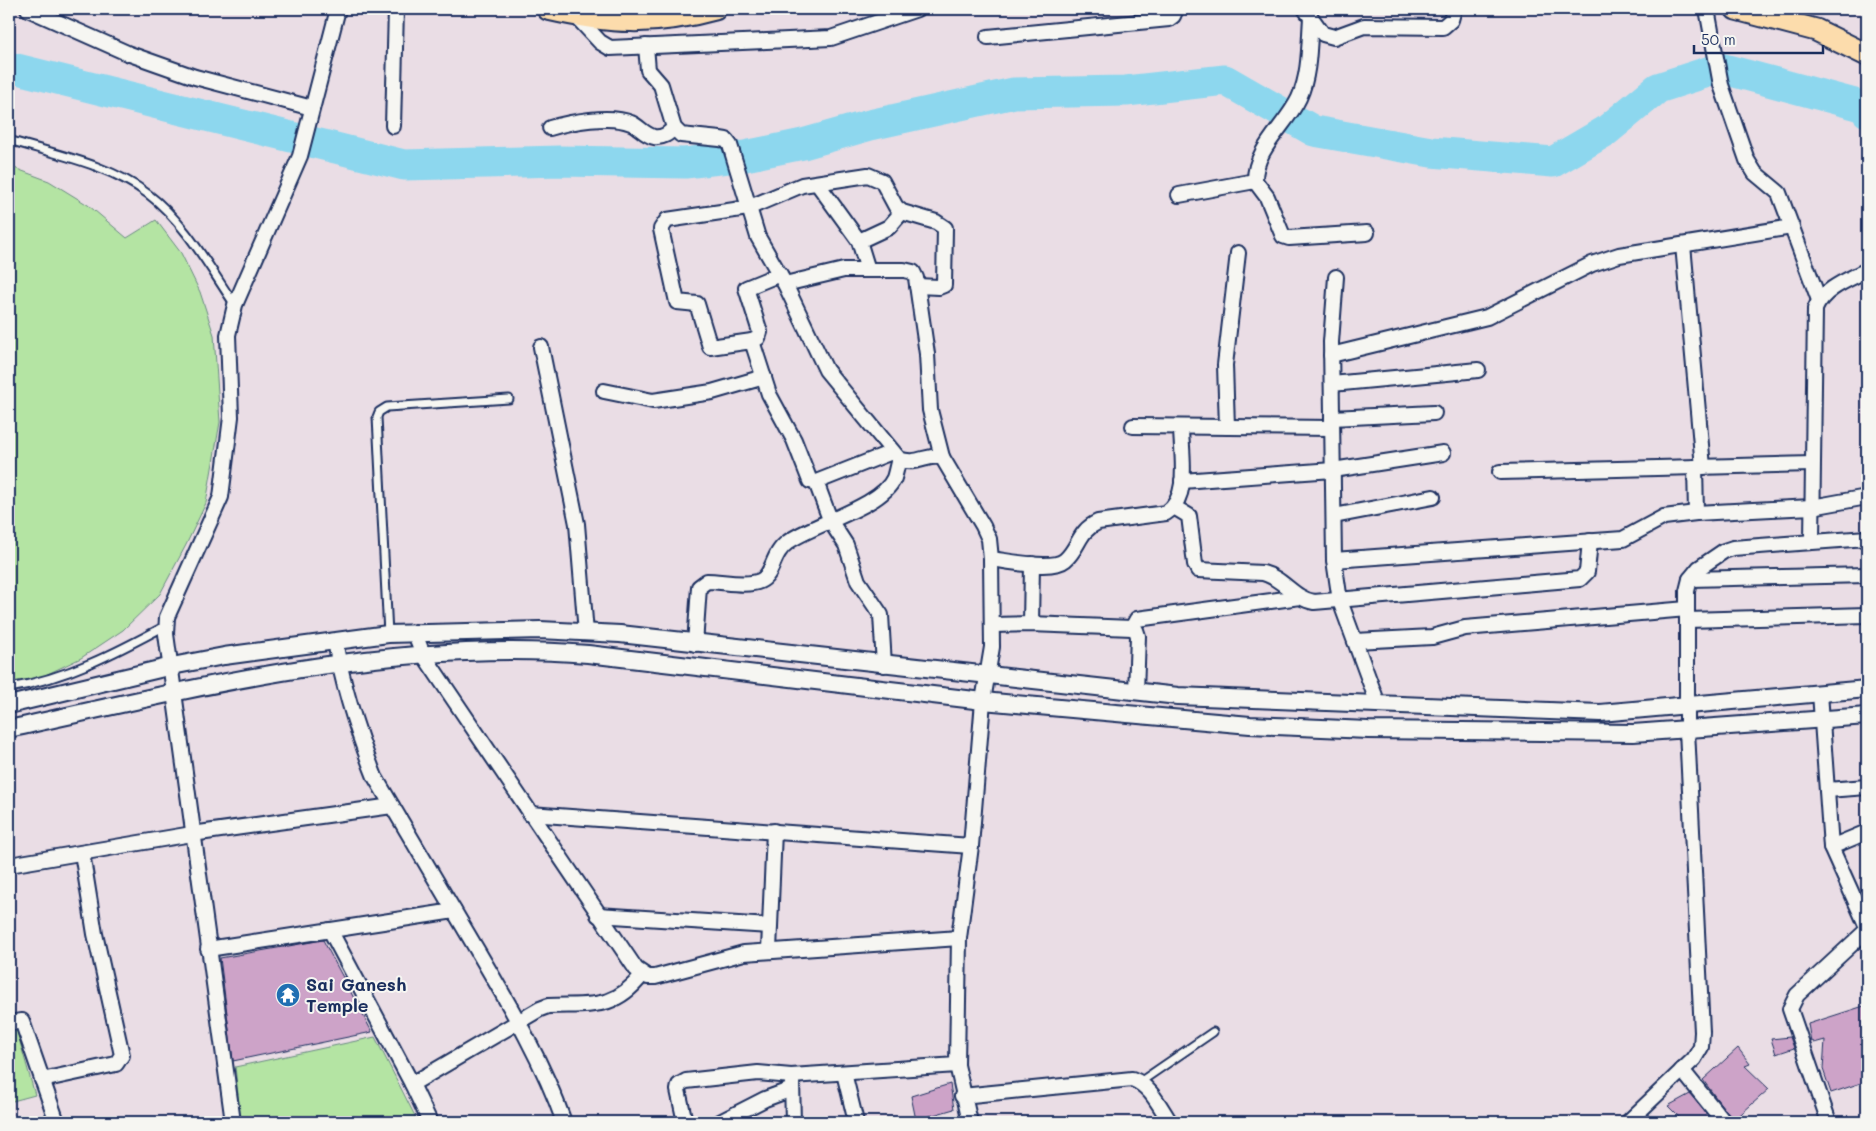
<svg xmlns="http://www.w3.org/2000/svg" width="1876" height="1131" font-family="Mali,sans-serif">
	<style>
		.green { fill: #b4e4a3; stroke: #688a80 }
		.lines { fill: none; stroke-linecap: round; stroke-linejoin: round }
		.river { stroke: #8dd7ee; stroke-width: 31 }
		.building { fill: #cda3c8; stroke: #1b2f5e }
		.service-casing { stroke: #1b2f5e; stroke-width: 11 }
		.minor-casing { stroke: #1b2f5e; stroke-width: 18 }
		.tertiary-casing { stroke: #1b2f5e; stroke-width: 20 }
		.primary-casing { stroke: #1b2f5e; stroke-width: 25 }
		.service { stroke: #f6f6f2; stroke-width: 7 }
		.minor { stroke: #f6f6f2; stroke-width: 14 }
		.tertiary { stroke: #f6f6f2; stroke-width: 16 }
		.primary { stroke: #fcdcac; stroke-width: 21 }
		.labels { text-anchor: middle; stroke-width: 4; stroke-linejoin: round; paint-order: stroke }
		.poi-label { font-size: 18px; font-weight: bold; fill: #1b2f5e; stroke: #f6f6f2; text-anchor: start }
	</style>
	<rect width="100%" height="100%" fill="#eadde5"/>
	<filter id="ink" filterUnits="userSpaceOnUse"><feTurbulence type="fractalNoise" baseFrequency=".02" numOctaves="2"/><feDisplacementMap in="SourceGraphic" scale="10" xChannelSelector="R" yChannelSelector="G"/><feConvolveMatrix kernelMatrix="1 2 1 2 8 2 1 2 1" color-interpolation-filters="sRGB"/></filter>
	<g filter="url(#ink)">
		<g class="green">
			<path d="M9 166 49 181 88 205 127 238 156 220 181 253 200 292 214 335 220 422 206 503 186 545 160 594 123 630 81 658 33 681 9 684Z"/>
			<path d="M16 1028 35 1095 9 1102V1029Z"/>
			<path d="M375 1037 418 1122H241L235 1067Z"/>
		</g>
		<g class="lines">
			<path class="river" d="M9 67 404 165 560 161 685 163 745 156 803 144 870 125 1014 93 1126 91 1225 80 1314 131 1431 152 1553 162 1606 131 1658 88 1720 68 1862 106 1867 112"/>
		</g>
		<g class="building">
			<path d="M323 940 372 1032 233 1061 220 958Z"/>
			<path d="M1867 1005V1028L1863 1029 1867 1047V1081L1831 1093 1823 1069 1825 1040 1814 1043 1813 1041 1811 1042 1808 1024Z"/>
			<path d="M1790 1037 1794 1048 1776 1054 1771 1039Z"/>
			<path d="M1738 1048 1750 1064 1745 1066 1769 1089 1733 1121 1703 1080Z"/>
			<path d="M950 1084 954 1109 916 1120 911 1096Z"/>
			<path d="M1690 1094 1713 1122H1684L1668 1106Z"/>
		</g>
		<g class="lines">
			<g class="service-casing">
				<g id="service">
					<path d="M9 140C54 154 109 164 148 194 185 222 209 267 235 305"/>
					<path d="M388 634 377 417 379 412 387 407 509 399"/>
					<path d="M9 688C66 679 117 652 167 625"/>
					<path d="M1140 1082 1213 1032"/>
				</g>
			</g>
			<g class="minor-casing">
				<g id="minor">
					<path d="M28 9 127 53 195 77 312 108"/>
					<path d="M1305 9 1323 34 1334 37 1364 26 1443 27 1451 20 1454 9"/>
					<path d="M1707 9 1721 85 1747 160 1755 173 1779 193 1819 300"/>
					<path d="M575 15 600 42 610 48 831 38 917 9"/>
					<path d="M1311 18C1309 44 1310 74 1299 98 1286 126 1254 149 1255 181L1267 197 1283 236 1289 238 1367 233"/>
					<path d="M988 37 1169 19 1173 16 1176 9"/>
					<path d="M646 46 648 70 661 85 674 128 681 135 720 139 726 140 730 145 758 237 785 284 826 370 899 459C917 466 926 454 942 457L983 526 989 539 991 559 992 647 983 701 971 846 959 938 957 1065 970 1122"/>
					<path d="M393 126 396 9"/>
					<path d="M550 128C570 122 610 114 631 123 639 126 644 135 654 137 663 138 668 134 674 128"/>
					<path d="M817 183 859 241 868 270"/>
					<path d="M1179 195 1255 181"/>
					<path d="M859 241 889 227 902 212"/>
					<path d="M1683 245 1703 467"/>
					<path d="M1336 277 1331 342 1334 560 1340 601 1378 704"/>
					<path d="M785 284 844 270H904L913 272 916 278 927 354 930 410 942 457"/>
					<path d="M752 341 758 338 760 332 746 288 780 274"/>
					<path d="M541 347 577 524 586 633"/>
					<path d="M1331 355 1487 317 1592 264 1619 255 1792 227"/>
					<path d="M1332 384 1478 370"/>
					<path d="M604 391 653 401 712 392 764 377"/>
					<path d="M1332 418 1434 413"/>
					<path d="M1133 426 1332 428"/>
					<path d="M1227 427 1225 365 1238 253"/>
					<path d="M892 452 816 482 810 481 794 440 769 394 752 341 710 347 697 304 677 302 661 229 667 220 748 208 802 185 868 175 882 181 896 207 902 212 936 222 945 228 944 285 939 287 917 286"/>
					<path d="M1695 467 1696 513"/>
					<path d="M1500 472 1812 464"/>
					<path d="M1182 481 1333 470 1443 453"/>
					<path d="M816 482 831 522 846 545 858 581 881 615 884 665"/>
					<path d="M1174 507 1189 516 1195 564 1198 570 1263 573C1283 578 1294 599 1314 602L1580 579 1587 572 1590 541"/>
					<path d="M1334 516 1433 497"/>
					<path d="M1812 541 1815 309C1824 288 1848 280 1867 270"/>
					<path d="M991 559C1008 561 1052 571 1065 560 1079 548 1078 531 1098 522L1166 513C1191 497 1181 453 1181 427"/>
					<path d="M1334 560 1623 539 1664 517 1696 513 1812 507 1867 497"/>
					<path d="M1690 579 1867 575"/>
					<path d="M1687 620 1867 615"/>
					<path d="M1031 624 1032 564"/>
					<path d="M993 625 1031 624 1132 628 1136 630 1138 636 1136 692"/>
					<path d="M1132 628 1137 619 1300 597"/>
					<path d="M415 634 423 654 636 969 648 977H655L744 953 959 938"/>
					<path d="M335 641C343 687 358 734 375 777 408 833 441 888 473 943 507 1001 542 1059 564 1122"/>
					<path d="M1355 641 1432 637 1465 628 1687 609"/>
					<path d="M695 644 699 587 707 581C722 581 746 587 760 581 774 575 771 554 788 542 812 524 882 507 894 478 896 472 897 465 899 459"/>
					<path d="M1820 693 1831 847 1867 927"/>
					<path d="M1827 790 1867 787"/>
					<path d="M530 814 971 846"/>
					<path d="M1831 847 1867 832"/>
					<path d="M9 865 192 834 392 806"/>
					<path d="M598 915 770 926"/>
					<path d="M330 930 412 1084 430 1122"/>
					<path d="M208 949 454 911"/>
					<path d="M769 950 774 831"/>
					<path d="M9 1023 22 1021 57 1122"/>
					<path d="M1682 1070 1724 1122"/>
					<path d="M844 1073 856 1122"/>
					<path d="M42 1080 116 1064 122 1055 95 934 82 853"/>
					<path d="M792 1081 793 1122"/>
					<path d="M412 1084 540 1009 548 1006C589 1004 614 1011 642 975"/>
					<path d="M962 1096 1132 1079C1150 1085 1160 1107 1170 1122"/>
					<path d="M233 1122 166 634 167 617 221 497 231 417 228 335 235 305 300 156 338 9"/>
					<path d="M685 1122 678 1090 679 1085 686 1081 758 1073 791 1076 957 1065"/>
					<path d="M720 1122 765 1099 792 1089"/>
					<path d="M1628 1122 1694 1059 1701 1047 1702 1032 1687 730V591L1690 579 1699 568 1724 551 1733 548 1867 538"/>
					<path d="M1829 1122 1790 1009 1797 995 1867 930"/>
				</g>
			</g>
			<g class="tertiary-casing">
				<g id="tertiary">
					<path d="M9 705 172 666 224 656 388 634 540 630 620 634 1178 696 1600 713 1867 689"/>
					<path d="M9 729C198 687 392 638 588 654L983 701 1250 725 1368 730 1633 733 1867 716"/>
				</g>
			</g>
			<g class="primary-casing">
				<g id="primary">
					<path d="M548 9C609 23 654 26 715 9"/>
					<path d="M1736 9 1816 30 1867 55"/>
				</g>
			</g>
			<use href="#service" class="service"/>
			<use href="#minor" class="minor"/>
			<use href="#tertiary" class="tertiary"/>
			<use href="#primary" class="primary"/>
		</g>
	</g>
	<defs>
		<g id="temple-disc" transform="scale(1.25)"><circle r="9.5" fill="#1f6fb2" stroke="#f6f6f2"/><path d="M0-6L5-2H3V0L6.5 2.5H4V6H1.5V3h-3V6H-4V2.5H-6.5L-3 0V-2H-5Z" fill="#fff"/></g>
	</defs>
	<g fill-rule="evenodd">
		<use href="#temple-disc" x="288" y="995"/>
	</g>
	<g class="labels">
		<g class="poi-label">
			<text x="306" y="991">Sai Ganesh<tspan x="306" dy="21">Temple</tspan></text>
		</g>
	</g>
	<rect width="1876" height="1131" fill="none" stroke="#f6f6f2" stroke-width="30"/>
	<rect x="15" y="15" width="1846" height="1101" fill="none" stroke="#1b2f5e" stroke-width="2" filter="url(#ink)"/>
	<path d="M1694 45v8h129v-8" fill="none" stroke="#1b2f5e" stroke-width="2.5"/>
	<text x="1701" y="45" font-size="15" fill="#1b2f5e" stroke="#f6f6f2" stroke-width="4" paint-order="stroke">50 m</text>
</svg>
